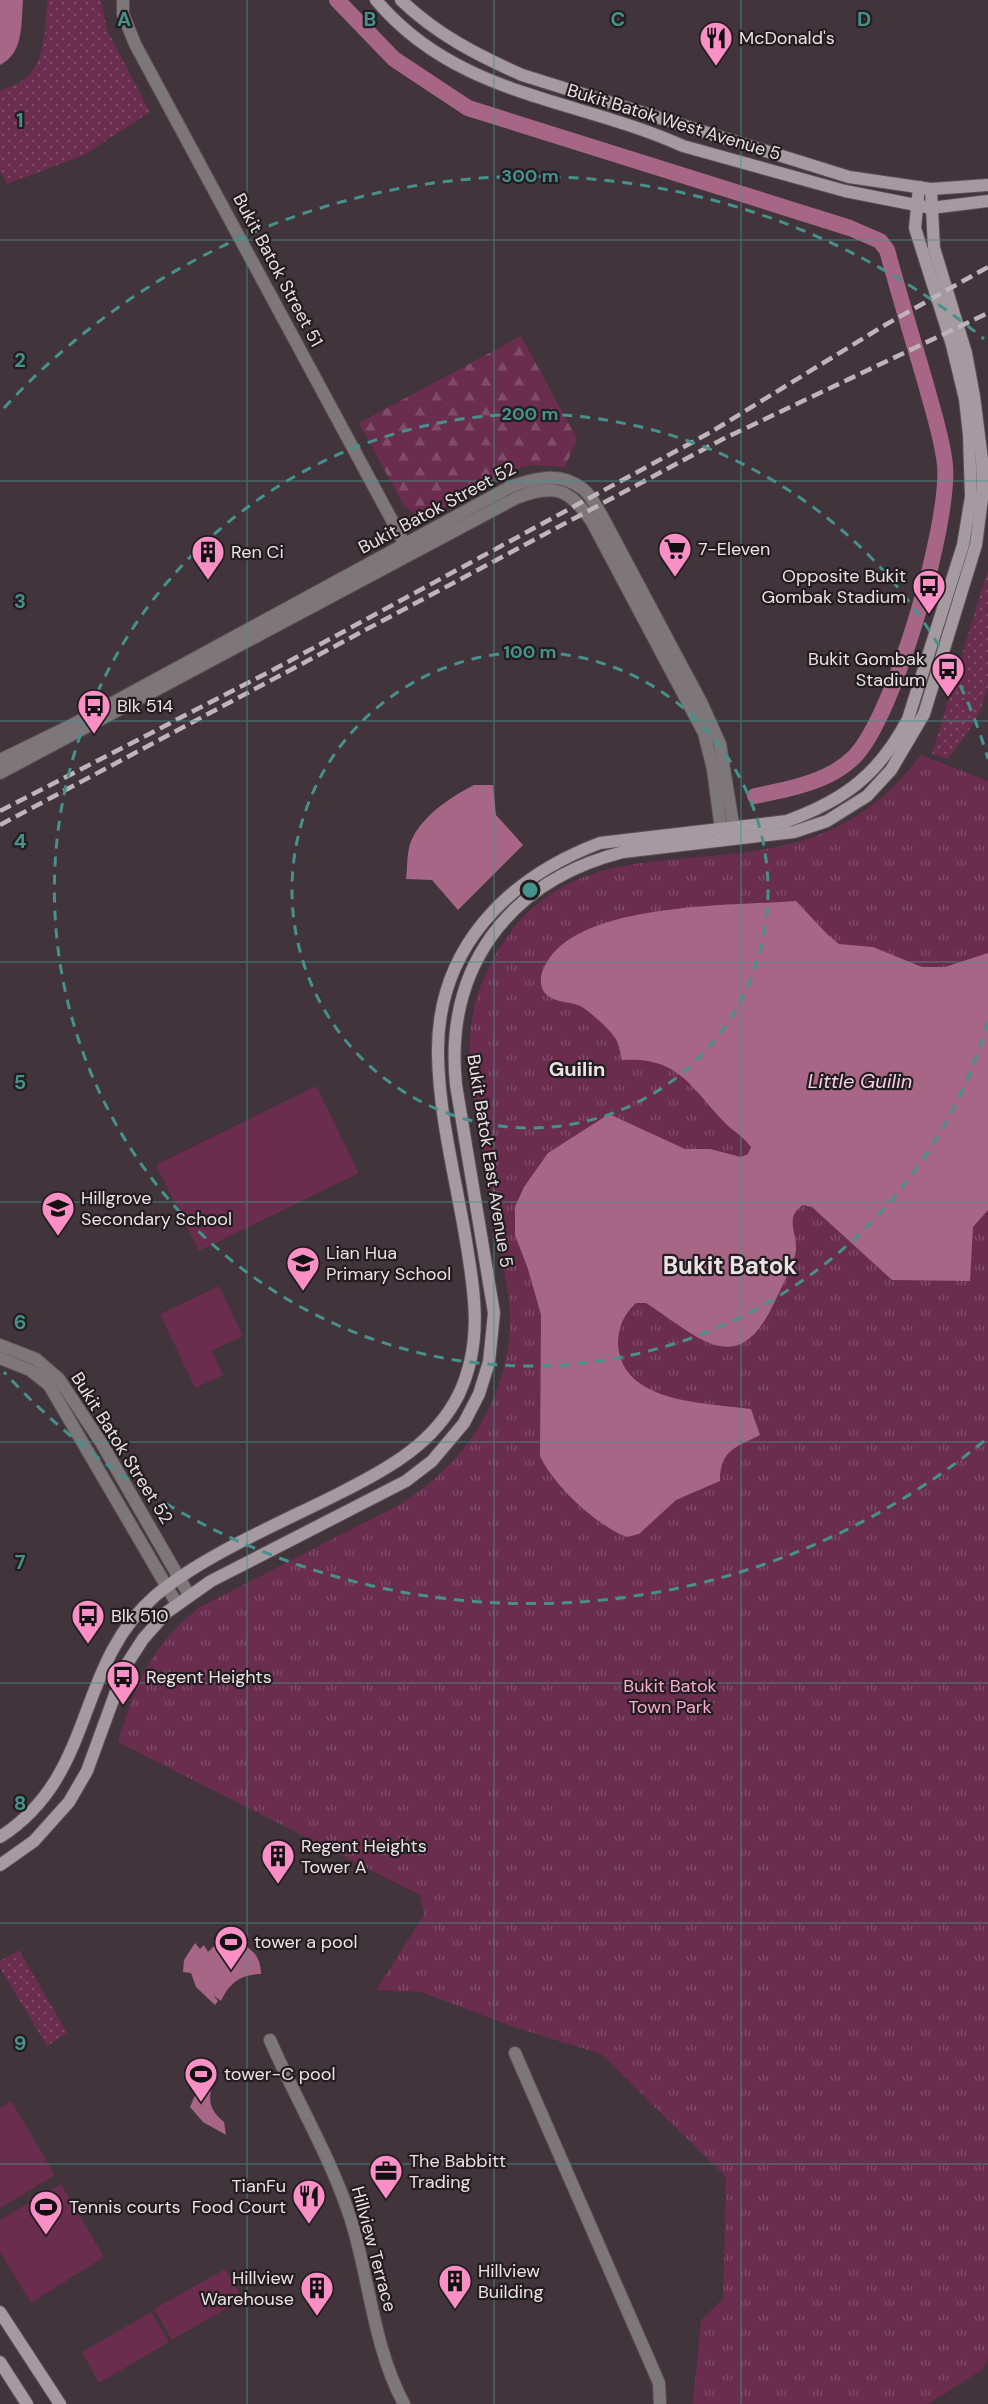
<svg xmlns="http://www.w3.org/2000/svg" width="988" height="2404" font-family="'DM Sans',sans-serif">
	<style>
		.grass { fill: url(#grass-dots) }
		.forest { fill: url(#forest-firs) }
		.park { fill: url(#park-tufts) }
		.garden { fill: #6a2d4e }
		.water { fill: #a86687 }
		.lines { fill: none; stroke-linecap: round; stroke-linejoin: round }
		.canal { stroke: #a86687; stroke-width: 16 }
		.street-casing { stroke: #5c5056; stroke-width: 14 }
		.secondary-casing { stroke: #5c5056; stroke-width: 14 }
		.street { stroke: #7e777a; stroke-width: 12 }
		.secondary { stroke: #a59a9f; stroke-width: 12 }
		.rail { stroke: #beb4b9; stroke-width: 4.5; stroke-dasharray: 12 6; stroke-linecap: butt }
		.grid { fill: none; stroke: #46918c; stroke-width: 1.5; stroke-opacity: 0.55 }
		.ring { fill: none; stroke: #46918c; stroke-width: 3; stroke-dasharray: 10 8 }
		.labels { text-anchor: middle; stroke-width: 4.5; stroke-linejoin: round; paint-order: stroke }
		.poi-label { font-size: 18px; fill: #ebe2e6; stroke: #231d20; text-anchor: start }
		.street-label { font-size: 18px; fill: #ebe2e6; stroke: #231d20 }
		.park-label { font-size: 18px; fill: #f8acd1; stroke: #231d20 }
		.neighbourhood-label { font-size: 20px; font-weight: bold; fill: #ebe2e6; stroke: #231d20 }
		.water-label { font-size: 20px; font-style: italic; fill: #f8d0e2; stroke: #231d20 }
		.district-label { font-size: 24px; font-weight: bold; fill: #ebe2e6; stroke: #231d20 }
		.grid-label { font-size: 20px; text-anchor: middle; font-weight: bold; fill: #46918c; stroke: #231d20; stroke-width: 4.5; stroke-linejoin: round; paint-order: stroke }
		.centre { fill: #46918c; stroke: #231d20; stroke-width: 3 }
		.ring-label { font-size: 18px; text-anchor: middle; font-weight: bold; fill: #46918c; stroke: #231d20; stroke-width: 4.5; stroke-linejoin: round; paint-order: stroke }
	</style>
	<defs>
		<pattern id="grass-dots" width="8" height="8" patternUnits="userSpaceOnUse" patternTransform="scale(1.5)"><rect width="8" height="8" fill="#6a2d4e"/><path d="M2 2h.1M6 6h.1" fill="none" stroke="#7f4b68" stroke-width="1.8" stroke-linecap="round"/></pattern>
		<pattern id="forest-firs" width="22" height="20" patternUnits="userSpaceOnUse" patternTransform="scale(1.5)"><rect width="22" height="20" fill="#6a2d4e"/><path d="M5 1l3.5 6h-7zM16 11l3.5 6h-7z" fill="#7f4b68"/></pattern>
		<pattern id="park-tufts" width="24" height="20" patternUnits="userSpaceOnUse" patternTransform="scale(1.5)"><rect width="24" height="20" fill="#6a2d4e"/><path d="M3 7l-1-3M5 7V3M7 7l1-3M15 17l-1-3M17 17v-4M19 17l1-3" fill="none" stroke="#7f4b68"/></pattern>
	</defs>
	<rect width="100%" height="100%" fill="#41343a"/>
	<g class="grass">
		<path d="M47 0H101L107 30 150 112 84 155 7 184 0 172V91C8 87 19 84 26 78 47 60 45 25 47 0Z"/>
		<path d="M988 569V685C982 715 967 735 947 759L932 754Z"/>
		<path d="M19 1950 67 2033 47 2046 0 1968V1961Z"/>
	</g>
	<path class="forest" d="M521 336 577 439 565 467 532 465 518 468 432 514 417 515 404 506 359 423Z"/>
	<path class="park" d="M921 755 988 781V2358L983 2369 928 2404H693L701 2320 723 2299 726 2177 601 2054 517 2028 421 1992 376 1990 424 1915 420 1895 118 1742C136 1684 150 1646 200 1607L395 1507C463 1468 509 1400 510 1320 510 1294 503 1269 499 1244 493 1207 486 1171 480 1135 469 1078 461 1024 488 969 559 824 694 879 813 837 858 821 892 793 921 755Z"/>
	<g class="garden">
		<path d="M316 1086 359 1173 199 1251 156 1165Z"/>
		<path d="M219 1286 243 1336 212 1351 223 1375 195 1388 160 1314Z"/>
		<path d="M11 2101 55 2175 0 2208V2108Z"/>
		<path d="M61 2184 104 2257 31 2303 0 2252V2220Z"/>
		<path d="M225 2269 243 2299 172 2340 154 2309Z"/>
		<path d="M151 2312 169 2342 99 2383 82 2352Z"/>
	</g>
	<g class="water">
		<path d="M0 0H23C21 24 24 53 0 65Z"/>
		<path d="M474 785H493L496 815 523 845 458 910 432 880 406 879C408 867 406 849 413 837 426 813 451 797 474 785Z"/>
		<path d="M796 901 827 934 839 944 873 947 922 967H945L988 953V1210L973 1227 970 1281 892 1280 812 1207 803 1205C784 1217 797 1232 796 1250 795 1263 781 1288 775 1301 738 1382 700 1338 646 1303H636C624 1314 618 1327 618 1344 621 1404 708 1403 751 1409L760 1435C736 1447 720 1450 720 1481L676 1500 639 1534 627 1537C597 1526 553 1485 540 1456L541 1315 528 1269 515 1235V1207L524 1187 548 1153 609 1114 685 1149H710L741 1157 748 1154 751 1147C743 1136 733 1131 724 1122 691 1087 678 1056 622 1060 620 1053 619 1043 615 1038 609 1028 591 1013 582 1007 569 1000 548 1004 542 988 539 978 542 970 547 962 582 902 733 906 796 901Z"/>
		<path d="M228 1939C247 1945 261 1952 261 1974 241 1974 229 1983 221 2001L213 1995 218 2001 215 2005 196 1987 191 1973 183 1972 184 1960 195 1943 200 1949 204 1945 208 1952 219 1941Z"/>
		<path d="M207 2078 212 2085C208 2102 210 2110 224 2122L226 2135 203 2122 190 2107 196 2093 206 2084Z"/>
	</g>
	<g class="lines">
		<path class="canal" d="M337 0 394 59 468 108 850 228 880 241 887 250C899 294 912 337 925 381 932 408 942 436 945 465 950 523 895 714 855 756 830 782 789 789 755 796"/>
		<g class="street-casing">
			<g id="street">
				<path d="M123 0V14L135 44 408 550"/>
				<path d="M0 760 72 725 510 487C534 478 560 471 583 489 591 495 597 508 602 516L701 702 720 744 735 836"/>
				<path d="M0 773 516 498C554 483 569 488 592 522L704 733 713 769 722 837"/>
				<path d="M0 1345 36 1359 59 1379 102 1444 189 1595"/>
				<path d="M0 1358 30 1370 49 1385 177 1604"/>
				<path d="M270 2040C296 2100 331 2157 351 2220 370 2281 373 2346 404 2404"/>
				<path d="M515 2053 659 2383 660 2404"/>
			</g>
		</g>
		<g class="secondary-casing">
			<g id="secondary">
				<path d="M376 0C457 97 577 98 683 146L845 191 931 208 988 201"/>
				<path d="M401 0C436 34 477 55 522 75L849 177 931 189 988 185"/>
				<path d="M0 1837C97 1775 74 1666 155 1596 203 1555 285 1521 342 1492 390 1467 434 1444 459 1394 484 1341 474 1289 465 1235 455 1176 439 1114 438 1055 436 949 507 878 600 843L787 821C845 800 879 774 908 719L963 545 971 497 969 435 965 399 952 345 915 228 919 187"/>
				<path d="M0 1865 34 1841 69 1802 87 1771 125 1667 143 1639 167 1612 211 1581 406 1481 432 1461 464 1423 479 1394 489 1362 494 1313 456 1085C444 967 509 881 623 852L794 832 827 821 867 796 891 770 924 714 976 545 983 491 982 459 974 396 966 353 934 248 931 189"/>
				<path d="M0 2312 60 2404"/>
				<path d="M0 2362 27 2404"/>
			</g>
		</g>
		<use href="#street" class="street"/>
		<use href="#secondary" class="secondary"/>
		<g class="rail">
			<path d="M0 811 271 671 711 432 885 325 988 267"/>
			<path d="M0 825 723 439 988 313"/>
		</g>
	</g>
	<path class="grid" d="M247 0V2404M494 0V2404M741 0V2404M0 240H988M0 481H988M0 721H988M0 962H988M0 1202H988M0 1442H988M0 1683H988M0 1923H988M0 2164H988"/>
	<g class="ring">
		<circle cx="530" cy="890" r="238"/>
		<path d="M988 1021A476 476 0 1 1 988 759"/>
		<path d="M984 1441A714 714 0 0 1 4 1372M4 408A714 714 0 0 1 984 339"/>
	</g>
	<defs>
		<g id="restaurant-pin" transform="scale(1.725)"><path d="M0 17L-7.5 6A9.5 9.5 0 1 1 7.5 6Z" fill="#fa8fc6" stroke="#231d20"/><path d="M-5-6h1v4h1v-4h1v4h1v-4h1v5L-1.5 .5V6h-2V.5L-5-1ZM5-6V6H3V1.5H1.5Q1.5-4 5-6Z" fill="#111"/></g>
		<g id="supermarket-pin" transform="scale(1.725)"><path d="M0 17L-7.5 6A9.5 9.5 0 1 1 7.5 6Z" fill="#fa8fc6" stroke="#231d20"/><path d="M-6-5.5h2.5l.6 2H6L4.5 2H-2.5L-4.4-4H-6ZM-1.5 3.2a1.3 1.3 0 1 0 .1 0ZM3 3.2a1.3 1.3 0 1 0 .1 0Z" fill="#111"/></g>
		<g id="building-pin" transform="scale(1.725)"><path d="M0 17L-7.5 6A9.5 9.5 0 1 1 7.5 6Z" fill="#fa8fc6" stroke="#231d20"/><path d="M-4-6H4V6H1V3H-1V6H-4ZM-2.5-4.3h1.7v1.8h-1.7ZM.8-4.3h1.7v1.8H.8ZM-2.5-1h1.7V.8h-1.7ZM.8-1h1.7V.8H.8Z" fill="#111"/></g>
		<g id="bus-pin" transform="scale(1.725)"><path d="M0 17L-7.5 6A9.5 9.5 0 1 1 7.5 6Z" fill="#fa8fc6" stroke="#231d20"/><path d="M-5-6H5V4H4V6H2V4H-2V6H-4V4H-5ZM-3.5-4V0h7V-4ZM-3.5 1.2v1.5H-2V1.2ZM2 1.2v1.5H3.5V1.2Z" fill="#111"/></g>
		<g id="school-pin" transform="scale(1.725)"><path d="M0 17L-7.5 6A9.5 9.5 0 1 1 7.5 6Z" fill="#fa8fc6" stroke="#231d20"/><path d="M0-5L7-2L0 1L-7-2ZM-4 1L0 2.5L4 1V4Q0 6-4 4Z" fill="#111"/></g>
		<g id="stadium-pin" transform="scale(1.725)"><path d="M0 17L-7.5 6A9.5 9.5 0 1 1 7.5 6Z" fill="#fa8fc6" stroke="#231d20"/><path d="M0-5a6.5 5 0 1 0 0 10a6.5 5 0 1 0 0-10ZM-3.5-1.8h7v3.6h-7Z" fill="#111"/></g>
		<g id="office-pin" transform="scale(1.725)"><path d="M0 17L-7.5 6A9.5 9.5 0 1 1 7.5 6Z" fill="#fa8fc6" stroke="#231d20"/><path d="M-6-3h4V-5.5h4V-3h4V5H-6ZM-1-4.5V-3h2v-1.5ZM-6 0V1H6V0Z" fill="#111"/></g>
	</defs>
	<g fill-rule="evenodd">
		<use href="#restaurant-pin" x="716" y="38"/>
		<use href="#supermarket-pin" x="675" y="549"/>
		<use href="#building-pin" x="208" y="552"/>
		<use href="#bus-pin" x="929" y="586"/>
		<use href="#bus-pin" x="948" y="669"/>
		<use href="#bus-pin" x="94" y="706"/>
		<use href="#school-pin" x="58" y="1208"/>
		<use href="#school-pin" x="303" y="1263"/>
		<use href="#bus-pin" x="88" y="1616"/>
		<use href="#bus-pin" x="123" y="1677"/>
		<use href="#building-pin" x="278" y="1856"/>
		<use href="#stadium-pin" x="231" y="1942"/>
		<use href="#stadium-pin" x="201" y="2074"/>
		<use href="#office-pin" x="386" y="2171"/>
		<use href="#restaurant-pin" x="309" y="2196"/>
		<use href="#stadium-pin" x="46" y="2207"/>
		<use href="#building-pin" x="455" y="2281"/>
		<use href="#building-pin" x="317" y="2288"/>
	</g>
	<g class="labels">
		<g class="poi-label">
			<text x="739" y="44">McDonald's</text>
			<text x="698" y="555">7-Eleven</text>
			<text x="231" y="558">Ren Ci</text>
			<text x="906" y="582" text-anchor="end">Opposite Bukit<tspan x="906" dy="21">Gombak Stadium</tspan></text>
			<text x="925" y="665" text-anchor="end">Bukit Gombak<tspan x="925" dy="21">Stadium</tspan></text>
			<text x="117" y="712">Blk 514</text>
			<text x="81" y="1204">Hillgrove<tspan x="81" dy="21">Secondary School</tspan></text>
			<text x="326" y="1259">Lian Hua<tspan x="326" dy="21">Primary School</tspan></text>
			<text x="111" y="1622">Blk 510</text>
			<text x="146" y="1683">Regent Heights</text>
			<text x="301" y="1852">Regent Heights<tspan x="301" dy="21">Tower A</tspan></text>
			<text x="254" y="1948">tower a pool</text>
			<text x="224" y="2080">tower-C pool</text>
			<text x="409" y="2167">The Babbitt<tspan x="409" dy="21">Trading</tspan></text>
			<text x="286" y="2192" text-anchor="end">TianFu<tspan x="286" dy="21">Food Court</tspan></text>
			<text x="69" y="2213">Tennis courts</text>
			<text x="478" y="2277">Hillview<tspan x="478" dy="21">Building</tspan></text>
			<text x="294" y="2284" text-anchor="end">Hillview<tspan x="294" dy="21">Warehouse</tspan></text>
		</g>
		<g class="street-label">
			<text transform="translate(674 122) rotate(17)" y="6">Bukit Batok West Avenue 5</text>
			<text transform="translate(278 270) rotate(62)" y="6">Bukit Batok Street 51</text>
			<text transform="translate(437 508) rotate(-28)" y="6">Bukit Batok Street 52</text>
			<text transform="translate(490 1161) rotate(81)" y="6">Bukit Batok East Avenue 5</text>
			<text transform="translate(122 1448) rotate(58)" y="6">Bukit Batok Street 52</text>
			<text transform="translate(374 2249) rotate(75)" y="6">Hillview Terrace</text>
		</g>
		<g class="park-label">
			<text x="670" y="1692">Bukit Batok<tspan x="670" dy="21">Town Park</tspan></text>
		</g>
		<g class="neighbourhood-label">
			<text x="577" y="1076">Guilin</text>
		</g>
		<g class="water-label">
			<text x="860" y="1088">Little Guilin</text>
		</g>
		<g class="district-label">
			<text x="730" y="1274">Bukit Batok</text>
		</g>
	</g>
	<g class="grid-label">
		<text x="124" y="26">A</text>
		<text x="370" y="26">B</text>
		<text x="618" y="26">C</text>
		<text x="864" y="26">D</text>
		<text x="20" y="127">1</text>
		<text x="20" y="367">2</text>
		<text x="20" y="608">3</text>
		<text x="20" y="848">4</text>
		<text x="20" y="1089">5</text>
		<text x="20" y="1329">6</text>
		<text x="20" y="1569">7</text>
		<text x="20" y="1810">8</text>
		<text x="20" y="2050">9</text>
	</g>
	<circle cx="530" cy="890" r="9" class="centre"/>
	<g class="ring-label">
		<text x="530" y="182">300 m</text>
		<text x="530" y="420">200 m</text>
		<text x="530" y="658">100 m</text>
	</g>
</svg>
